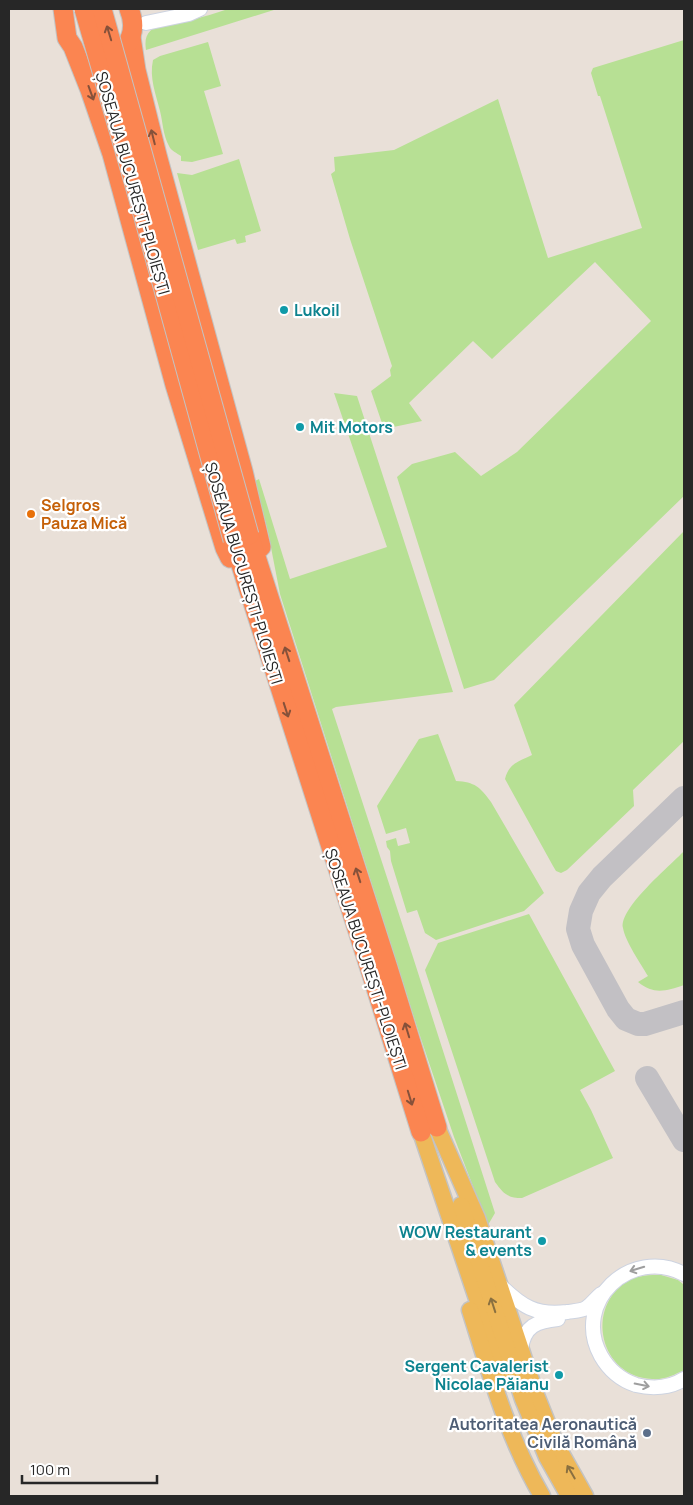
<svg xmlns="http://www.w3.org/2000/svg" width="693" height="1505" font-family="Manrope,sans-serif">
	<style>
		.green { fill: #b7e094 }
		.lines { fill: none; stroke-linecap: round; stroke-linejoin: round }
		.taxiway { stroke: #c2c0c4; stroke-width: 24 }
		.minor-casing { stroke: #cdd3e0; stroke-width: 16 }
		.major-casing { stroke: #c3c3c3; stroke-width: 19 }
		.highway-casing { stroke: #c3c3c3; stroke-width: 21 }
		.minor { stroke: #fff; stroke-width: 14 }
		.major { stroke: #eeb859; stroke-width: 16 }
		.highway { stroke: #fb8551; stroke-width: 19 }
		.highway-bridge-casing { stroke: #c3c3c3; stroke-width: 21; stroke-linecap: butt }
		.highway-bridge { stroke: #fb8551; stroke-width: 19 }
		.oneway { stroke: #86513a }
		.oneway2 { stroke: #9e9e9e }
		.oneway3 { stroke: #8a7040 }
		.culture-dot { fill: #0f9aa8; stroke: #fff; stroke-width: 2 }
		.food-dot { fill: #e8710a; stroke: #fff; stroke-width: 2 }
		.service-dot { fill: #5c6f8a; stroke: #fff; stroke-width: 2 }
		.labels { text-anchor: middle; stroke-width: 4.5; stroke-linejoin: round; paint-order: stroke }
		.street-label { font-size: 16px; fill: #272727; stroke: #fff }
		.culture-label { font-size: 16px; font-weight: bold; fill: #0d838f; stroke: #fff; text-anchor: start }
		.food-label { font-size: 16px; font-weight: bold; fill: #c56008; stroke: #fff; text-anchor: start }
		.service-label { font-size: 16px; font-weight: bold; fill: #4e5e75; stroke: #fff; text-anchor: end }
	</style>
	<rect width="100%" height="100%" fill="#e9e0d8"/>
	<g class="green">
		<path d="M228 9H277L146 50C141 20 173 25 191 20 203 17 216 13 228 9Z"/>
		<path d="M684 40V496L494 680 464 689 397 477 412 464 455 452 481 476 517 452 651 321 595 262 492 359 473 341 409 403 422 421 384 429 371 391 391 376 390 370 392 366 350 239 331 174 335 171 334 157 394 150 498 99 548 258 642 228 600 96H598L591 73 593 68Z"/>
		<path d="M208 42 221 86 204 91 223 154 192 162 181 161V156C177 153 171 151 169 146 163 135 163 123 160 111 156 94 149 78 153 60L160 56Z"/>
		<path d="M239 159 261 231 245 236 246 242 237 244 235 239 198 250 177 173 192 175Z"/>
		<path d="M334 393 357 396 453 692 336 707 332 709 412 954 495 1213 488 1225 454 1137 417 1027 280 594 268 532 255 481 259 479 290 579 387 547Z"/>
		<path d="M684 531V741L633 790 634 806 567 870 561 873 556 871 553 866 505 779C509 763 518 762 532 755L514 705Z"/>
		<path d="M438 734 456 781C475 782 480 787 491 802L544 893 524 911 436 940 425 933 417 910 407 913 391 861 390 851 387 847 386 841 396 838 398 846 410 843 406 828 386 834 377 806 419 739Z"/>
		<path d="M684 851V985C666 991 654 995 638 982L648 976C641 964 625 941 623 928 619 908 670 866 684 851Z"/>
		<path d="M529 914 615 1071 580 1090 591 1110 613 1158 522 1198C507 1198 503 1193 495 1182L425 970 438 943Z"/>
		<path d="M661 1275 678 1280 684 1285V1370C674 1375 664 1380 652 1379 600 1377 584 1307 628 1281 638 1275 650 1275 661 1275Z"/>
	</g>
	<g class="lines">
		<g class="taxiway">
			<path d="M684 798 602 877 589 893 581 911 578 929 583 945 618 1009 626 1019 638 1024H645L684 1012"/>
			<path d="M647 1078 684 1140"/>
		</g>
		<g class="minor-casing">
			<g id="minor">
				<path d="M146 23 189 14 200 9"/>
				<path d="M684 1274C631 1246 571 1302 601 1356 609 1370 621 1380 636 1385 652 1389 670 1388 684 1379"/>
				<path d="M500 1285C521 1306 536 1316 567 1312 573 1311 581 1311 586 1308 592 1304 596 1298 601 1294"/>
				<path d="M521 1349C524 1326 537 1321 558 1319"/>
			</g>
		</g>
		<g class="major-casing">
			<g id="major">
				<path d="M437 1127 477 1218 536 1395 552 1435 558 1448 585 1496"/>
				<path d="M421 1132 503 1376"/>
				<path d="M461 1205 523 1399 547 1457 569 1496"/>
				<path d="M470 1310C490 1373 508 1438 542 1496"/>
			</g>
		</g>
		<g class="highway-casing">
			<g id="highway">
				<path d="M63 9 67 38 73 47 90 90 112 154 175 385 225 548 230 558"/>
				<path d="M131 37 136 70 157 155 243 471 261 547"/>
				<path d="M124 48C134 36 135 23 129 9"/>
				<path d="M249 535 388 968 437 1127"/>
				<path d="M233 540 371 972 421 1132"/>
			</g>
		</g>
		<use href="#minor" class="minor"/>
		<use href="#major" class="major"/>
		<use href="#highway" class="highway"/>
		<g class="highway-bridge-casing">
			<g id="highway-bridge">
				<path d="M84 9 137 192 233 540"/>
				<path d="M102 9 249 535"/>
			</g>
		</g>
		<use href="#highway-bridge" class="highway-bridge"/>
	</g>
	<defs><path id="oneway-shaft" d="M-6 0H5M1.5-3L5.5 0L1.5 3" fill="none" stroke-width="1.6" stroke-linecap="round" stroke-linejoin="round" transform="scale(1.25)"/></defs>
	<g class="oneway">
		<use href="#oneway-shaft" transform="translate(109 33) rotate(-107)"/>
		<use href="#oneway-shaft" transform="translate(91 93) rotate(70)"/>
		<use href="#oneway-shaft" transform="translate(153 137) rotate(-104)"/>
		<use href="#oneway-shaft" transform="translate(287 654) rotate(-108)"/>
		<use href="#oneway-shaft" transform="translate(286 710) rotate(72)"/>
		<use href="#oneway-shaft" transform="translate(358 875) rotate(-108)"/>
		<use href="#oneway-shaft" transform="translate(407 1030) rotate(-107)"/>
		<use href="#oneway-shaft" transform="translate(410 1098) rotate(73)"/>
	</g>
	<g class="oneway2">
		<use href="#oneway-shaft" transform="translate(637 1269) rotate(163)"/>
		<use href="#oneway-shaft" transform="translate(642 1385) rotate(11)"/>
	</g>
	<g class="oneway3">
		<use href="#oneway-shaft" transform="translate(493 1305) rotate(-108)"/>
		<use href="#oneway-shaft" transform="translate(571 1472) rotate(-120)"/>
	</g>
	<g class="culture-dot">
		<circle cx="284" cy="310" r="5"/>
		<circle cx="300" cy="427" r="5"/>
		<circle cx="542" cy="1241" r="5"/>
		<circle cx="559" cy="1375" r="5"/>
	</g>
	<circle class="food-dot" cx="31" cy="514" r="5"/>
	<circle class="service-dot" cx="647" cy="1433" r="5"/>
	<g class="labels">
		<g class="street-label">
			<text transform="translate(133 183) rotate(74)" y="6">ȘOSEAUA BUCUREȘTI-PLOIEȘTI</text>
			<text transform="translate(244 573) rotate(73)" y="6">ȘOSEAUA BUCUREȘTI-PLOIEȘTI</text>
			<text transform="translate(366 959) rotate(72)" y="6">ȘOSEAUA BUCUREȘTI-PLOIEȘTI</text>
		</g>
		<g class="culture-label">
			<text x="294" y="316">Lukoil</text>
			<text x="310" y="433">Mit Motors</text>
			<text x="532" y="1238" text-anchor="end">WOW Restaurant<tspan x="532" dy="18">&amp; events</tspan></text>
			<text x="549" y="1372" text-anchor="end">Sergent Cavalerist<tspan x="549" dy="18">Nicolae Păianu</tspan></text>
		</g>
		<g class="food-label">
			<text x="41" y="511">Selgros<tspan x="41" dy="18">Pauza Mică</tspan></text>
		</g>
		<g class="service-label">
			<text x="637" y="1430">Autoritatea Aeronautică<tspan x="637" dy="18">Civilă Română</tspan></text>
		</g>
	</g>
	<rect width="693" height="1505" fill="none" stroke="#272727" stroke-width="20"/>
	<path d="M22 1475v8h135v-8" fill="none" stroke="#272727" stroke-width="2.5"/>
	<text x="30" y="1475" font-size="15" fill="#272727" stroke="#ffffff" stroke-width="4" paint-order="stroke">100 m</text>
</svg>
